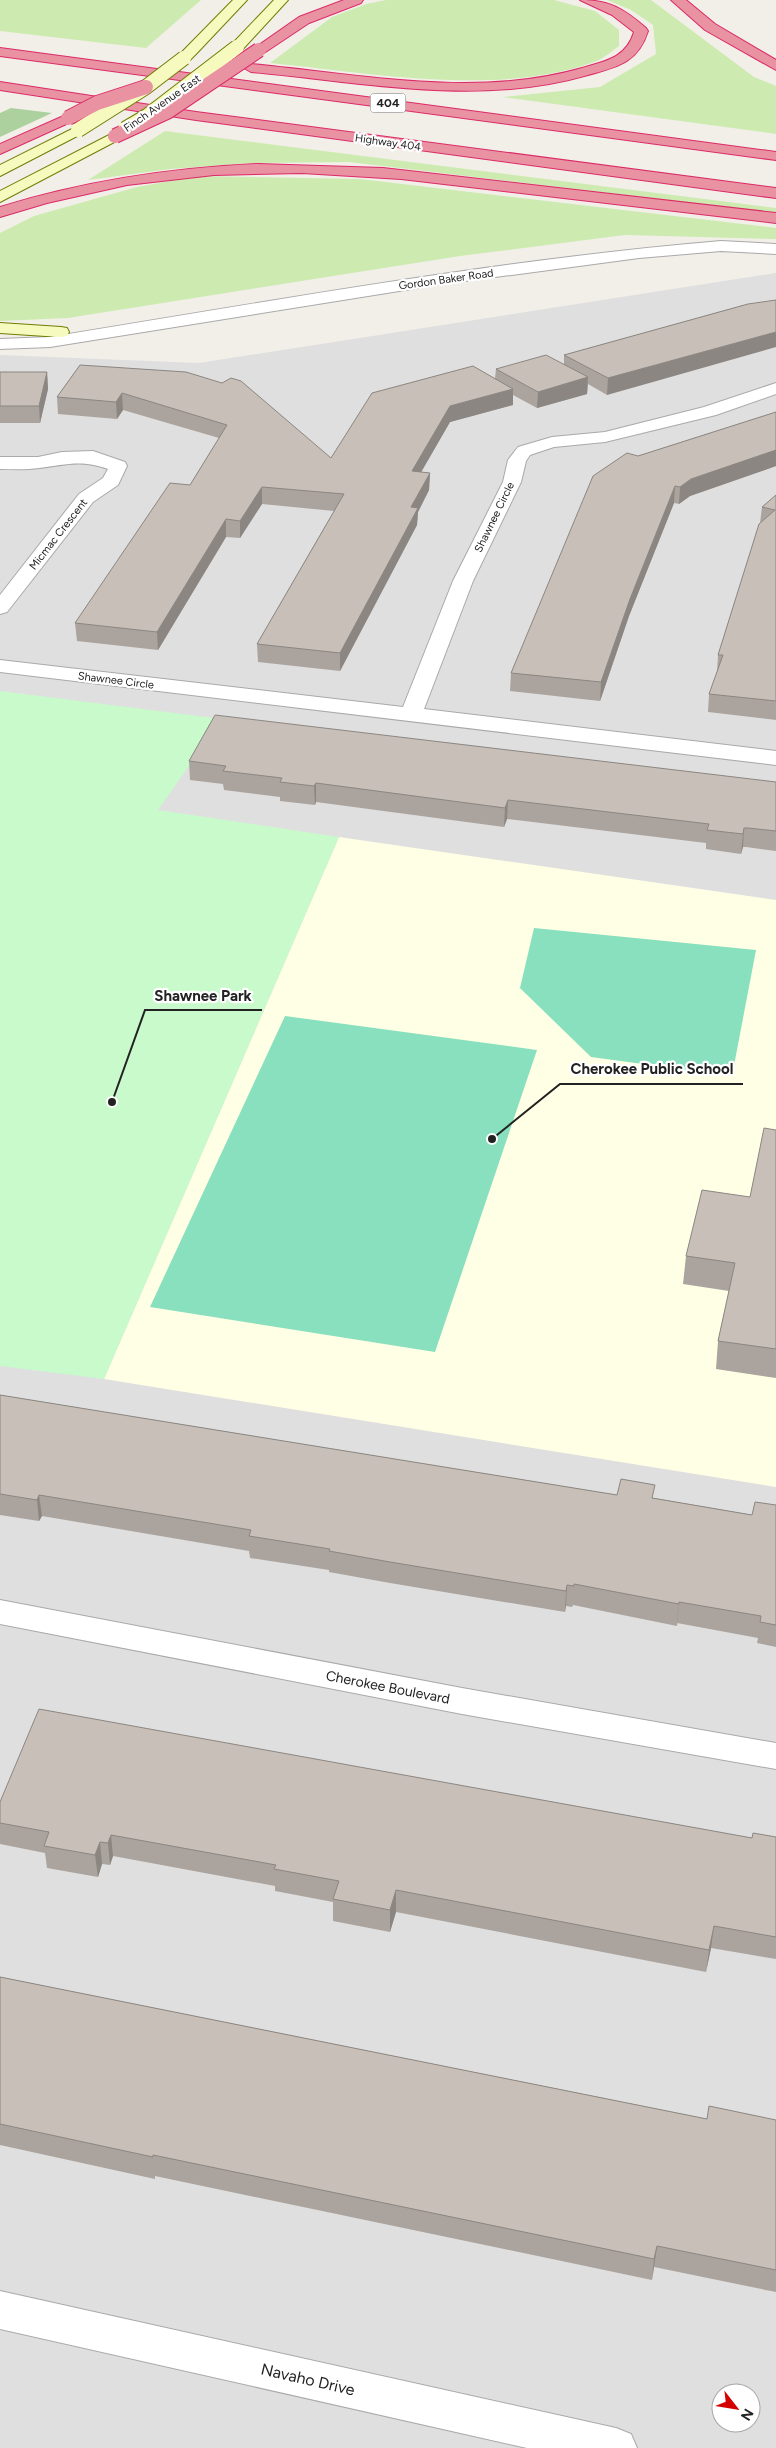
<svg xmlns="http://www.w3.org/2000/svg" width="776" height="2448" font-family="Figtree,sans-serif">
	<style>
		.residential { fill: #e0dfdf; fill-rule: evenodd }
		.education { fill: #ffffe5 }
		.grass { fill: #cdebb0 }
		.forest { fill: #add19e }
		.park { fill: #c8facc }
		.pitch { fill: #88e0be }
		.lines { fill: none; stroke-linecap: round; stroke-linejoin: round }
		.minor-casing { stroke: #a9a9a9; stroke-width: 2 }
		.tertiary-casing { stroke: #a9a9a9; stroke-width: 2 }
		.secondary-casing { stroke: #707d05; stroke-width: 2 }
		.motorway-casing { stroke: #dc2a67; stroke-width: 2 }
		.minor { fill: #fff; fill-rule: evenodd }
		.tertiary { fill: #fff; fill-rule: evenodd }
		.secondary { fill: #f7fabf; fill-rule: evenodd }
		.motorway { fill: #e892a2; fill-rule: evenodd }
		.secondary-bridge-casing { stroke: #707d05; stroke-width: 16; stroke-linecap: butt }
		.motorway-bridge-casing { stroke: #dc2a67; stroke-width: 16; stroke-linecap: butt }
		.secondary-bridge { stroke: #f7fabf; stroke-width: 14 }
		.motorway-bridge { stroke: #e892a2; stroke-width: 14 }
		.wall { fill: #aba49e }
		.shaded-wall { fill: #8b8681 }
		.building { fill: #c7bfb8; stroke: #8b8681 }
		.labels { text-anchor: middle; stroke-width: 4.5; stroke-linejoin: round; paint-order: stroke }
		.far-street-label { font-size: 11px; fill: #222; stroke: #fff }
		.shield { fill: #fff; stroke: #646464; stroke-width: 1 }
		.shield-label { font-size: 12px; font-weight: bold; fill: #222 }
		.street-label { font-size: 14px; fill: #222; stroke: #fff }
		.near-street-label { font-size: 16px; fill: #222; stroke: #fff }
		.leader { fill: none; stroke: #222; stroke-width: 2 }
		.callout-dot { fill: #222; stroke: #fff; stroke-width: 2 }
		.callout-label { font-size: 15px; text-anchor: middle; font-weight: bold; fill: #222; stroke: #fff; stroke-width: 4.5; stroke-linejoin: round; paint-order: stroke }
	</style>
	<rect width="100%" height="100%" fill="#f2efe9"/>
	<path class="residential" d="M776 273V2448H0V355L199 363ZM721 2393H751V2423H721Z"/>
	<path class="education" d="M339 837 776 900V1487L104 1379Z"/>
	<g class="grass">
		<path d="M0 0H201L146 48 0 31Z"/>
		<path d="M386 0H554L595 11 619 30V46C612 51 603 59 594 62 498 97 370 73 270 63L332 17 366 4Z"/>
		<path d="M607 0H651L754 77 776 86V134L503 97 600 87 656 54 653 25 631 10Z"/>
		<path d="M165 131 776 208V213L349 162 251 163 171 169 88 180Z"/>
		<path d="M197 176 360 179 776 228V239L625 235 460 256 68 318 0 321V233L34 216 137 187Z"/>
	</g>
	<path class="forest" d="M11 108 52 113 0 137V113Z"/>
	<path class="park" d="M0 691 222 719 158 810 339 837 104 1379 0 1366Z"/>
	<g class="pitch">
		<path d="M534 928 756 950 732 1076 591 1057 520 988Z"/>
		<path d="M285 1016 537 1050 435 1352 150 1307Z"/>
	</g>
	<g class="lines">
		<g class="minor-casing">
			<g id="minor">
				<path d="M776 383V394L716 415 605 442 554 447 530 455 526 461 521 482 473 581 424 709 776 751V765L0 672V660L403 707 453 581 503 482 508 460 518 447 552 437 605 432 704 407Z"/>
				<path d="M93 451 125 462 127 466 118 485 93 502 7 612 0 614V595L79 494 103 478 108 469C81 459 65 465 39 468 26 470 13 469 0 469V457H38L62 452Z"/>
				<path d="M0 1600 462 1688 776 1743V1769L462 1714 0 1624Z"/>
				<path d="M0 2291 616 2428 631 2434 637 2448H527L0 2329Z"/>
			</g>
		</g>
		<g class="tertiary-casing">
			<path id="tertiary" d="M721 241 776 244V254L721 251 639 258 443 284 50 347 0 349V339L50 337C273 301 496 260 721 241Z"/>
		</g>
		<g class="secondary-casing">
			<g id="secondary">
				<path d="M233 0H247L196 54 189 61H179L177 58 179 55Z"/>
				<path d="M274 0H288L242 50H232L230 47 232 44Z"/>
				<path d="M78 126 83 127 85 130 83 133 0 176V165Z"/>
				<path d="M115 132 122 136 120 139 0 202V191Z"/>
				<path d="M0 323 61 327 67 328 69 332 67 336 61 337 0 333Z"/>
			</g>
		</g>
		<g class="motorway-casing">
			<g id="motorway">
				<path d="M344 0H363L361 3 309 23 264 53H254L252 50 299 17Z"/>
				<path d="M580 0C610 0 624 9 646 28L648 31C638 63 617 67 588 75 478 107 363 82 251 72L244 68 251 64C360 74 474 99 582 68 606 61 626 58 634 32L612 15Z"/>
				<path d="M671 0H686L715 24 776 60V70L705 30Z"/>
				<path d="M0 48 776 152V160L0 56Z"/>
				<path d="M0 82 196 112 776 188V198L196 120 0 90Z"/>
				<path d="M68 114 75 118 73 121 0 154V144Z"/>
				<path d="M258 164 383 168 776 213V223L401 179 302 173 214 175 127 185 47 203 0 217V207C85 181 170 168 258 164Z"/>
			</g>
		</g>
		<use href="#minor" class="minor"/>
		<use href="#tertiary" class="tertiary"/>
		<use href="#secondary" class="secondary"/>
		<use href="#motorway" class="motorway"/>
		<g class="secondary-bridge-casing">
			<g id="secondary-bridge">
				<path d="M125 129 147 116 237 47"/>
				<path d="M78 130 146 87 184 58"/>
			</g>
		</g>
		<g class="motorway-bridge-casing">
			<g id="motorway-bridge">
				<path d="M68 118 97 103 146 87"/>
				<path d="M115 136 167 112 259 50"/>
			</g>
		</g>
		<use href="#secondary-bridge" class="secondary-bridge"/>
		<use href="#motorway-bridge" class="motorway-bridge"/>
	</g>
	<g class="wall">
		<path d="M748 304 607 395 588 384 587 394 537 408 513 395V405L450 422 421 472 430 473 429 490 418 512 417 525 340 671 258 662 257 644 334 511 262 504 240 538 226 537 158 650 77 641 75 623 190 485 219 438 123 410 117 419 58 414 57 397 80 365 331 458 495 378 496 369 564 364V355Z"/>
		<path d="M0 372H47L48 389 40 423H0Z"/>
		<path d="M776 412V466L690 496 679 504 674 503 629 616 600 701 510 691 511 673 638 456Z"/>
		<path d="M776 495V720L708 712 709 694 717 673 718 655 760 523 762 507Z"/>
		<path d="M189 761 776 782V851L746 847H743L741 854 706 849V843L507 819 504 827 316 802 315 805 280 801V797L224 790 223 784 190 780Z"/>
		<path d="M776 1130V1378L716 1369 718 1341 729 1291 683 1284 686 1256 750 1197Z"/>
		<path d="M0 1395 617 1495 654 1498 752 1515 776 1505V1647L757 1643 758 1638 677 1623V1626L573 1605 572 1607 566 1606 565 1612 390 1583 329 1572V1570L250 1558 249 1551 42 1516 39 1521 0 1515Z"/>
		<path d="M0 1802 752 1838 776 1837V1959L711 1948 706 1972 396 1912 390 1932 333 1921V1902L275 1891V1886L113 1856 110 1865 102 1864 98 1877 47 1868 45 1853 0 1844Z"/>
		<path d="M0 1977 707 2119 776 2120V2292L654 2267 652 2280 155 2176V2179L0 2145Z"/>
	</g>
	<g class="shaded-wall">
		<path d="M776 332V347L607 395 608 378Z"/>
		<path d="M47 372 48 389 40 423 39 406Z"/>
		<path d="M588 377 587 394 537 408 538 392Z"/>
		<path d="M513 389V405L450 422 412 488V471L450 406Z"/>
		<path d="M122 393 123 410 117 419 116 402Z"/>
		<path d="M776 450V466L690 496 679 504 680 487 691 479Z"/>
		<path d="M430 473 429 490 418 512 417 525 340 671V653L411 507Z"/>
		<path d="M675 486 674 503 629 616 600 701 601 682 630 599Z"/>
		<path d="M262 487V504L240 538V521Z"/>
		<path d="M226 519V537L158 650 157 632Z"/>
		<path d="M316 783V802L315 805 314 786Z"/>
		<path d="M508 800 507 819 504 827 505 808Z"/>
		<path d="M744 828 743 847 741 854 743 834Z"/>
		<path d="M39 1495 42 1516 39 1521 37 1500Z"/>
		<path d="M567 1585 566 1606 565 1612 566 1591Z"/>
		<path d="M679 1602 677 1623V1626L679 1604Z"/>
		<path d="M111 1835 113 1856 110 1865 108 1843Z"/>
		<path d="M100 1842 102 1864 98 1877 95 1855Z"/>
		<path d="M396 1890V1912L390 1932V1910Z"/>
		<path d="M714 1926 711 1948 706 1972 709 1950Z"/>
		<path d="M657 2246 654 2267 652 2280 654 2259Z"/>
	</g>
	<g class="building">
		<path d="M776 300V332L608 378 564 355 748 304Z"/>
		<path d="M546 355 588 377 538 392 496 369Z"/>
		<path d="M80 365 186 372 222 383 231 378 241 381 331 458 372 393 473 366 513 389 450 406 412 471 430 473 411 507 418 508 340 653 257 644 344 494 262 487 240 521 226 519 157 632 75 623 170 483 190 485 227 425 122 393 116 402 57 397Z"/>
		<path d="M0 372H47L39 406H0Z"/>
		<path d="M776 412V450L691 479 680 487 675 486 630 599 601 682 511 673 593 476 627 453 638 456Z"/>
		<path d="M776 495V701L709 694 723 655H718L759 524 775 510 762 507Z"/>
		<path d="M215 715 776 782V831L748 828H744L743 834 707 830 709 824 508 800 505 808 316 783 314 786 280 782 282 778 223 771 226 766 189 761Z"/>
		<path d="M764 1128 776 1130V1349L718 1341 735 1263 686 1256 702 1190 750 1197Z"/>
		<path d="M0 1395 617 1495 621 1479 655 1485 652 1498 752 1515 755 1502 776 1505V1625L760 1622 761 1616 679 1602V1604L574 1584V1586L567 1585 566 1591 390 1562 329 1551 330 1549 249 1536 251 1530 39 1495 37 1500 0 1494Z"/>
		<path d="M39 1709 752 1838 753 1833 776 1837V1937L714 1926 709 1950 396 1890 390 1910 333 1899 339 1881 274 1869 276 1865 111 1835 108 1843 100 1842 95 1855 44 1846 49 1832 0 1823V1802Z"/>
		<path d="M0 1977 707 2119 709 2106 776 2120V2270L657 2246 654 2259 153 2155V2157L0 2124Z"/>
	</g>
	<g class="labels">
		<g class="far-street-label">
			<text transform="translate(162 103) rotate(-35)" y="4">Finch Avenue East</text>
			<text transform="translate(388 142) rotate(8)" y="4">Highway 404</text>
			<text transform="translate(446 279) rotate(-8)" y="4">Gordon Baker Road</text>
			<text transform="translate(494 517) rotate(-64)" y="4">Shawnee Circle</text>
			<text transform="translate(58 534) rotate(-52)" y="4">Micmac Crescent</text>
			<text transform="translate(116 680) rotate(7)" y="4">Shawnee Circle</text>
		</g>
		<rect class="shield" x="370.5" y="93.5" width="35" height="19" rx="4"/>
		<g class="shield-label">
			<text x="388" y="107">404</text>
		</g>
		<g class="street-label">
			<text transform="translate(388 1687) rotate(11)" y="5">Cherokee Boulevard</text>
		</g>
		<g class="near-street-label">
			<text transform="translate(308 2379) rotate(13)" y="6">Navaho Drive</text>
		</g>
	</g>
	<path class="leader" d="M112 1102L145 1010H262M492 1139L560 1084H743"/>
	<g class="callout-dot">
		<circle cx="112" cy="1102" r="5"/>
		<circle cx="492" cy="1139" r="5"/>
	</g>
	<g class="callout-label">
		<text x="203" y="1001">Shawnee Park</text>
		<text x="652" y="1074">Cherokee Public School</text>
	</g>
	<g transform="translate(736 2408) rotate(121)"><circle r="24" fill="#ffffff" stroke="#a7a7a7"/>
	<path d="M0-4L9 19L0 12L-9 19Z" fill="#d40000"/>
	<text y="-8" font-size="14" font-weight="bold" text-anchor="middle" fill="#222222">N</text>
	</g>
</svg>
